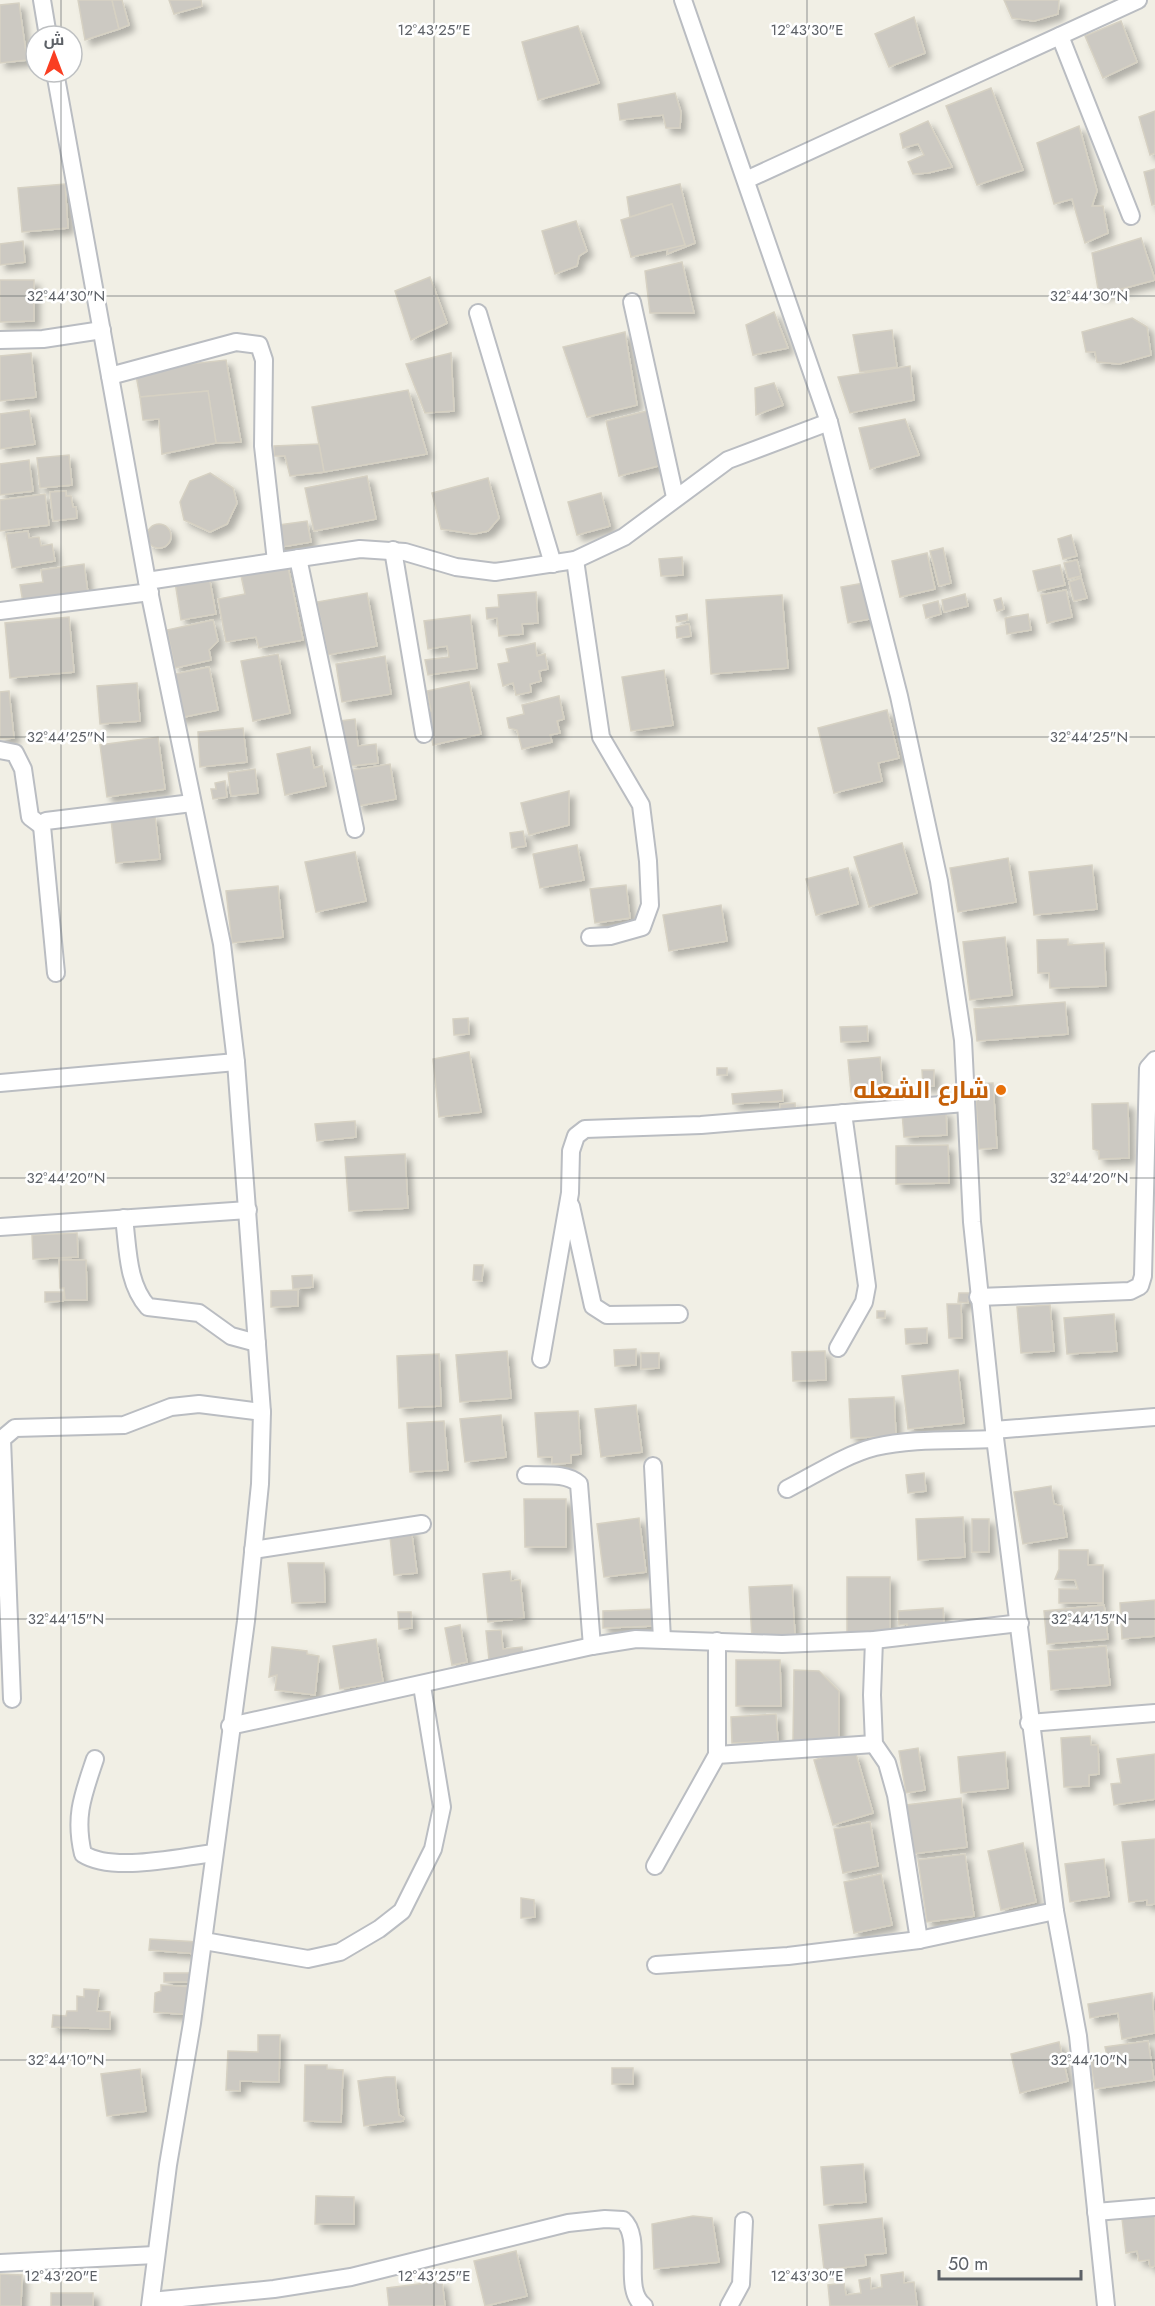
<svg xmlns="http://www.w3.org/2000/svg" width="1155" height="2306" font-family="Jost,Cairo,sans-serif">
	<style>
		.building { fill: #ccc9c2; stroke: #d6d1c3; stroke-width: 1.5; filter: url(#shadow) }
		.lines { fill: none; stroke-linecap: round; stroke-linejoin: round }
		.street-casing { stroke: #babdc2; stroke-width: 20 }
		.street { stroke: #fff; stroke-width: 16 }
		.ticks { fill: none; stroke: #5d6167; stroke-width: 1.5; stroke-opacity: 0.45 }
		.food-dot { fill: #e8710a; stroke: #fff; stroke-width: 2 }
		.labels { text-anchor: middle; stroke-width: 5; stroke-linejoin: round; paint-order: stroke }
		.food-label { font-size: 24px; font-weight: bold; fill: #c56008; stroke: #fff; text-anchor: end }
		.ticks-label { font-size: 15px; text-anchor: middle; fill: #5d6167; stroke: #fff; stroke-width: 5; stroke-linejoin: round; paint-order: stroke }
	</style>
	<defs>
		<filter id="shadow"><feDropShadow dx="5.5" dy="5.5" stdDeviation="3" flood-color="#0004"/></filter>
	</defs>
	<rect width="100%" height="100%" fill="#f1efe5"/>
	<g class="building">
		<path d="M78 0H112L119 29 85 40Z"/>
		<path d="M112 0H122L129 25 119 29Z"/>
		<path d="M169 0H201L202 6 174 14Z"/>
		<path d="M1004 0H1059L1058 14 1034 21 1012 18Z"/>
		<path d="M19 3 27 60 0 63V5Z"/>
		<path d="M914 17 925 53 889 67 875 34Z"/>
		<path d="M1121 21 1137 62 1103 78 1085 36Z"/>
		<path d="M578 26 599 83 538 100 522 42Z"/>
		<path d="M991 88 1023 170 977 185 946 106Z"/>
		<path d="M675 93 681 112 680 128H666L663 115 620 120 618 104Z"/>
		<path d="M1155 111V153L1150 155 1139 117Z"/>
		<path d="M928 121 952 167 928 173 913 174 908 162 924 155 918 144 903 148 900 134Z"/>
		<path d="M1079 126 1097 191 1092 206H1103L1108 233 1085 243 1072 199 1054 204 1037 143Z"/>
		<path d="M1155 169V204L1152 205 1144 172Z"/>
		<path d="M65 184 68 228 22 232 18 188Z"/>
		<path d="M680 184 695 243 667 254 668 248 685 245 672 204 630 217 627 197Z"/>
		<path d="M672 204 685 245 631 257 621 220Z"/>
		<path d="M576 221 587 251 579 256 577 266 555 274 542 231Z"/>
		<path d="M1141 238 1155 280 1099 295 1092 253Z"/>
		<path d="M23 241 25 262 0 265V244Z"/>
		<path d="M682 262 694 313H650L645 271Z"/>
		<path d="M430 277 447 323 411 340 395 291Z"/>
		<path d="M0 280H34V321L0 322Z"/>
		<path d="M774 312 788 348 753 355 746 325Z"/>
		<path d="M1132 318 1147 327 1151 355 1119 364 1097 362 1095 352H1086L1082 332Z"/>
		<path d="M892 330 897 367 860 372 853 335Z"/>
		<path d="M625 332 637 405 587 417 563 347Z"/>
		<path d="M31 353 36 397 0 401V356Z"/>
		<path d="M451 353 454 411 425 413 406 364Z"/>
		<path d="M226 360 241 442 216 443 208 391 140 397 135 370Z"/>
		<path d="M910 366 914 400 850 413 838 377Z"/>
		<path d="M774 383 783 405 756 415 755 388Z"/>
		<path d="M408 390 427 454 324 472 312 407Z"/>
		<path d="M208 391 216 443 162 454 159 419 143 420 140 397Z"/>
		<path d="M655 409 666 464 619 476 606 421Z"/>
		<path d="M29 410 35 444 0 449V414Z"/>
		<path d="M905 419 919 455 870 469 859 428Z"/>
		<path d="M319 444 324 472 290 476 285 456H274V446Z"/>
		<path d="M69 455 72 485 40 488 37 458Z"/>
		<path d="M29 460 33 491 0 495V464Z"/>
		<path d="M210 473 233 488 237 503 227 524 210 532 184 520 180 502 190 481Z"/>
		<path d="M367 476 376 519 314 531 305 488Z"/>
		<path d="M488 478 499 518 488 531 474 534 441 529 432 493Z"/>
		<path d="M66 491V496H71L73 507H76L77 518 53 521 50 492Z"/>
		<path d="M601 493 610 526 577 535 568 502Z"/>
		<path d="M45 494 49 525 0 531V500Z"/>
		<path d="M307 521 311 542 276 548 272 526Z"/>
		<circle cx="159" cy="536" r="12"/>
		<path d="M28 531 29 538 39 537 41 546 52 544 55 561 12 568 6 534Z"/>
		<path d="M1071 535 1077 556 1063 559 1058 539Z"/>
		<path d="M943 548 951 583 939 586 930 551Z"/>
		<path d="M927 553 935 589 900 597 892 561Z"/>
		<path d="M682 557 683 575 661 576 659 559Z"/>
		<path d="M1077 560 1081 576 1068 579 1064 563Z"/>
		<path d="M287 562 303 640 259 648 256 637 226 642 218 599 245 594 240 571Z"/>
		<path d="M84 564 88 593 23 603 20 585 43 582 41 570Z"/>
		<path d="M1060 565 1065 585 1038 591 1033 571Z"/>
		<path d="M209 576 216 614 181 620 175 582Z"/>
		<path d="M1081 578 1087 598 1074 601 1069 582Z"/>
		<path d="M863 583 870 619 848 623 841 587Z"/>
		<path d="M1066 590 1072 617 1047 623 1041 595Z"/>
		<path d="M536 592 538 623 522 624 523 634 499 636 497 618 487 619 486 608 499 607 498 595Z"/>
		<path d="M367 593 377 646 328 655 317 602Z"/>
		<path d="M965 594 968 606 944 612 942 600Z"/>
		<path d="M782 595 788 668 711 674 706 600Z"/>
		<path d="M1001 598 1004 609 997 611 994 600Z"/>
		<path d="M938 601 941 614 926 618 923 605Z"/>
		<path d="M687 614 688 620 677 622 676 616Z"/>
		<path d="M1028 614 1031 630 1007 634 1005 618Z"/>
		<path d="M470 615 477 668 428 675 425 660 449 657 447 646 428 649 424 621Z"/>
		<path d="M69 617 74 672 10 678 5 623Z"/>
		<path d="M213 620 218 641 209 650 211 660 175 668 167 630Z"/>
		<path d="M689 624 691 636 677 638 676 627Z"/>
		<path d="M535 643 537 656 545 654 548 669 539 671 541 681 530 684 531 692 516 695 513 683 503 686 498 664 509 662 506 649Z"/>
		<path d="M278 654 290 713 253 721 241 661Z"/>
		<path d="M385 656 391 694 342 702 336 664Z"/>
		<path d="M209 667 218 710 179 718 170 675Z"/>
		<path d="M664 670 673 725 631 731 622 677Z"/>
		<path d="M469 682 481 734 433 745 426 712 431 711 427 691Z"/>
		<path d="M137 683 140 721 100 724 97 686Z"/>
		<path d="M9 691 14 738 0 739V692Z"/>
		<path d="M559 696 564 719 557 721 560 733 550 735 552 742 522 749 517 730 509 728 507 718 524 714 522 705Z"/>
		<path d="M887 710 899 758 878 763 882 781 834 793 818 728Z"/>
		<path d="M355 719 358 746 376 744 378 763 351 766 349 755 344 756 340 721Z"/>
		<path d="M243 728 247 762 200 767 198 732Z"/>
		<path d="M158 737 165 789 107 797 100 745Z"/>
		<path d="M310 747 314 768 322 766 326 786 285 795 277 754Z"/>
		<path d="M390 764 396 799 358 806 352 770Z"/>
		<path d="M255 769 258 793 231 796 228 773Z"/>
		<path d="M225 781 227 797 213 799 211 789H216L215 783Z"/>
		<path d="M569 791V825L529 835 521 803Z"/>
		<path d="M155 815 160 859 116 863 111 820Z"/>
		<path d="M523 831 526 846 512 848 510 833Z"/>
		<path d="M902 843 917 893 869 907 854 857Z"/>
		<path d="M577 845 584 880 540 888 533 854Z"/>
		<path d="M355 852 366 901 316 912 305 862Z"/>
		<path d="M1008 858 1016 902 958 912 950 868Z"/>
		<path d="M1092 865 1097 909 1034 915 1029 872Z"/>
		<path d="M848 868 858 904 816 915 806 879Z"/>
		<path d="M626 885 630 918 595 923 590 889Z"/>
		<path d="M278 886 283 937 232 943 226 891Z"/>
		<path d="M721 905 727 941 669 951 663 915Z"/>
		<path d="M1005 937 1012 995 970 1000 963 942Z"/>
		<path d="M1068 939V945L1104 943 1106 986 1050 988 1049 973H1038L1037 940Z"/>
		<path d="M1065 1002 1068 1034 977 1041 974 1009Z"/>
		<path d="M468 1018 469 1034 454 1035 453 1019Z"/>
		<path d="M867 1026 868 1041 841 1042 840 1027Z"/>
		<path d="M469 1052 481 1112 439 1117 433 1059Z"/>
		<path d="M880 1057 883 1089 851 1092 848 1060Z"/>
		<rect x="717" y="1068" width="10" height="7"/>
		<path d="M922 1070H934V1086H923Z"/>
		<path d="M993 1083 997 1148 979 1149 975 1084Z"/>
		<path d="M782 1090 783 1101 733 1104 732 1094Z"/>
		<path d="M795 1103 796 1114 780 1115V1104Z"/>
		<path d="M1128 1103 1129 1158 1099 1159V1151L1093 1149 1092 1104Z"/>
		<path d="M946 1111 947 1135 904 1137 902 1113Z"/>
		<path d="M355 1121 356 1137 317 1141 315 1124Z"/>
		<path d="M948 1145 949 1183 896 1184V1146Z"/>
		<path d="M405 1154 408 1208 349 1211 345 1157Z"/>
		<path d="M77 1233 78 1257 33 1259 32 1235Z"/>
		<path d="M59 1260H86L87 1300H65L64 1288H60Z"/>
		<path d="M474 1265H483L482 1281 473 1280Z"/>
		<path d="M312 1275 313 1287 293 1289 292 1276Z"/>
		<path d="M298 1290V1306L271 1307V1291Z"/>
		<path d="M45 1292H63V1301L45 1302Z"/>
		<path d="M959 1293H969L968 1303 958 1302Z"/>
		<path d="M947 1304H961L962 1338H949Z"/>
		<path d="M1050 1305 1054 1351 1021 1353 1017 1307Z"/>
		<rect x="877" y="1311" width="8" height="7"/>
		<path d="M1114 1314 1117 1351 1067 1354 1064 1318Z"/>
		<path d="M927 1328V1343L906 1344 905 1329Z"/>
		<path d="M636 1349V1365L615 1366 614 1350Z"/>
		<path d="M507 1351 511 1398 460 1402 456 1355Z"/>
		<path d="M825 1351 826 1380 793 1381 792 1352Z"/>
		<path d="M641 1353H659V1368L641 1369Z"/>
		<path d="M439 1354 441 1406 399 1408 397 1356Z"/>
		<path d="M958 1370 964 1423 908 1429 902 1376Z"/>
		<path d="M894 1397 896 1436 851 1438 849 1399Z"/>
		<path d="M636 1405 642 1452 601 1457 595 1409Z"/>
		<path d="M578 1411 581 1454 571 1455V1463L552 1464V1457H538L535 1413Z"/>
		<path d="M501 1415 506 1457 465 1462 460 1419Z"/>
		<path d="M444 1421 448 1470 410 1472 407 1423Z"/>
		<path d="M924 1473 926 1491 908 1493 906 1475Z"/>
		<path d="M1051 1486 1054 1504 1062 1506 1067 1537 1023 1544 1014 1492Z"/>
		<path d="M524 1499H566V1547H525Z"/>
		<path d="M963 1517 965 1557 918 1560 916 1519Z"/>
		<path d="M639 1518 646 1572 604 1577 597 1524Z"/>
		<rect x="972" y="1519" width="17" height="33"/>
		<path d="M411 1528 417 1573 394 1575 390 1537Z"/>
		<path d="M1059 1550H1088V1565H1103V1603H1059V1589H1078L1075 1580 1055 1579 1059 1569Z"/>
		<path d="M288 1563H324L325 1602 292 1603Z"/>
		<path d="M510 1571 511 1581 520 1580 524 1618 488 1622 483 1574Z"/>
		<rect x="847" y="1577" width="43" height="56"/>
		<path d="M792 1585 795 1636 752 1639 749 1587Z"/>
		<path d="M1155 1600V1636L1122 1639 1120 1603Z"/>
		<path d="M1104 1605 1108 1639 1047 1644 1044 1611Z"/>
		<path d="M943 1608 944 1627 908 1630 907 1624 899 1625 898 1611Z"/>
		<path d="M654 1609V1626L603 1628V1611Z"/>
		<path d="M398 1612H411L412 1628 399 1629Z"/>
		<path d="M460 1625 467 1662 452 1665 445 1628Z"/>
		<path d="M501 1630 503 1649 522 1647 523 1656 489 1660 486 1631Z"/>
		<path d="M376 1639 383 1682 340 1689 333 1646Z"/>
		<path d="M1106 1646 1110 1685 1051 1690 1048 1651Z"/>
		<path d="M272 1647 307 1651V1654L319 1656 315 1695 275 1690 277 1675 269 1677Z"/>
		<path d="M736 1660H780L781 1706H736Z"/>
		<path d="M794 1670 819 1671 839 1691V1741H793Z"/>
		<path d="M776 1714 778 1741 732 1743 731 1717Z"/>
		<path d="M1090 1736 1091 1745H1098L1099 1774 1089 1775V1786L1064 1787 1061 1738Z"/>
		<path d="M918 1748 925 1790 906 1793 899 1751Z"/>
		<path d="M1005 1752 1008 1788 961 1793 958 1757Z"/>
		<path d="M835 1754H856L873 1813 833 1825 814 1760Z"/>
		<path d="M1155 1754V1799L1114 1805 1111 1784 1121 1783 1117 1759Z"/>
		<path d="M961 1798 967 1847 912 1854 906 1805Z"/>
		<path d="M870 1822 878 1866 843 1873 834 1829Z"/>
		<path d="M1155 1839V1904L1147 1905V1900L1129 1902 1122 1842Z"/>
		<path d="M1023 1843 1036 1902 1001 1910 988 1851Z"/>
		<path d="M965 1854 974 1916 927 1922 918 1860Z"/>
		<path d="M1104 1859 1109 1896 1070 1902 1065 1864Z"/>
		<path d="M881 1874 892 1925 854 1933 844 1882Z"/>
		<path d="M521 1898 534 1900 535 1917 521 1918Z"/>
		<path d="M150 1939 199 1942 198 1954 149 1950Z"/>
		<rect x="164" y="1973" width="32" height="9"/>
		<path d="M161 1985 194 1987 192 2015 154 2012 155 1993 161 1991Z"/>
		<path d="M84 1989 99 1990 97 2011 110 2012V2029L52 2027 53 2015 66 2016 67 2011H77V1996L84 1997Z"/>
		<path d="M1152 1993 1155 2033 1122 2039 1118 2013 1090 2018 1088 2004Z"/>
		<path d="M258 2035H280L279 2082 240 2081V2091L226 2090 228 2051 258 2052Z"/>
		<path d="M1148 2041 1154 2080 1095 2089 1090 2058 1107 2056 1105 2047Z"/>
		<path d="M1059 2042 1068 2081 1020 2093 1011 2054Z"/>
		<path d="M305 2065H327V2069L343 2070 341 2122 304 2121Z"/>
		<rect x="612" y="2068" width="21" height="16"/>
		<path d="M140 2069 146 2111 107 2116 101 2074Z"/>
		<path d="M386 2077H395L399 2115 404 2118 403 2121 364 2126 358 2081Z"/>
		<path d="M863 2164 866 2202 824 2205 821 2167Z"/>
		<path d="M316 2196 354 2197V2224H315Z"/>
		<path d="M1155 2214V2266L1150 2267 1149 2260 1139 2261 1137 2251 1126 2253 1122 2219Z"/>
		<path d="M693 2216 712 2218 719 2262 654 2269 652 2224Z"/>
		<path d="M882 2218 886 2253 865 2255 866 2265 824 2270 819 2225Z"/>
		<path d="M516 2251 527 2296 485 2306 474 2261Z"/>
		<path d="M903 2272 904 2283 914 2282 917 2306H830L828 2285 844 2283 846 2295 861 2293 859 2280 870 2278 871 2289 882 2287 881 2275Z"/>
		<path d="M0 2274 22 2275 21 2306H0Z"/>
		<path d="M442 2281 445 2306H389L387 2288Z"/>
		<rect x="51" y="2293" width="42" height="13"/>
	</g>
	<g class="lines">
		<g class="street-casing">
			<g id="street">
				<path d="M42 0 48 36"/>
				<path d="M683 0 829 422 899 696 939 881 963 1040 972 1222 994 1430 1055 1911 1078 2036 1106 2306"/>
				<path d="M1060 36 1131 216"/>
				<path d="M55 72 147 581 222 944 236 1062 262 1412 260 1484 246 1621 192 2023 168 2165 150 2306"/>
				<path d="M746 180 1138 0"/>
				<path d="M632 302 675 497"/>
				<path d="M478 313 553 564"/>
				<path d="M0 340 43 339 102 330"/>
				<path d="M110 376 236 342 259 345 264 360 263 446 276 561"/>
				<path d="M393 550 424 734"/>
				<path d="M298 558 355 829"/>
				<path d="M575 560 601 737 641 805 648 861 650 905 642 927 610 936 590 937"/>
				<path d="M147 581 360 549 405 552 456 567 495 572 575 560 624 537 728 460 829 422"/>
				<path d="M0 611 150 592"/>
				<path d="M0 750 15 753 23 769 30 817 42 826"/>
				<path d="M56 973 42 826 46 821 192 803"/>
				<path d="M0 1083 236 1062"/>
				<path d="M571 1206 593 1306 607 1315 679 1314"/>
				<path d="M124 1218C128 1248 127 1284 148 1307L199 1313 231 1336 257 1343"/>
				<path d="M0 1227 248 1210"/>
				<path d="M978 1297 1130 1291 1140 1286 1143 1276 1148 1068 1155 1060"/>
				<path d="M838 1348 864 1302 867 1286 843 1113"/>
				<path d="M541 1359 570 1193 571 1151 576 1136 585 1129 701 1125 965 1103"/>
				<path d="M994 1430 1155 1417"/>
				<path d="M653 1466 662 1639"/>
				<path d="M526 1475C542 1476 566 1472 579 1484L592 1646"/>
				<path d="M787 1489C815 1475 844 1455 875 1447 913 1438 956 1441 995 1439"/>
				<path d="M253 1550 422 1524"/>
				<path d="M874 1640 872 1695 874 1744 887 1763 896 1795 919 1940"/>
				<path d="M717 1641V1755"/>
				<path d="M12 1699 2 1439 15 1428 124 1425 171 1407 199 1404 262 1412"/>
				<path d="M1029 1723 1155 1713"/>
				<path d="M230 1726 592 1646 636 1639 782 1644 874 1640 1020 1623"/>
				<path d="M95 1759C83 1795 74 1816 83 1854 113 1873 179 1857 214 1853"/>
				<path d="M655 1866 717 1755 874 1744"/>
				<path d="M204 1941 308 1959 340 1952 379 1929 402 1911 433 1849 442 1807 422 1686"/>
				<path d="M656 1965 788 1956 919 1940 1055 1911"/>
				<path d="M1096 2212 1155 2207"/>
				<path d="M0 2263 155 2255"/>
				<path d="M151 2301 274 2289 351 2277 568 2223 605 2219 623 2220C644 2239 621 2289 644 2306"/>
				<path d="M729 2306 741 2284 744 2221"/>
			</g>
		</g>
		<use href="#street" class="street"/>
	</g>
	<path class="ticks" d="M61 0V36M434 0V2306M807 0V2306M61 72V2306M0 296H1155M0 737H1155M0 1178H1155M0 1619H1155M0 2060H1155"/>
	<circle class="food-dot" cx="1001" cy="1090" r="6"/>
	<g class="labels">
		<g class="food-label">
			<text x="989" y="1098">شارع الشعله</text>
		</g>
	</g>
	<g class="ticks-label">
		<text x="434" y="35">12°43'25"E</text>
		<text x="807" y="35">12°43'30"E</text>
		<text x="66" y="301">32°44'30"N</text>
		<text x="1089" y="301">32°44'30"N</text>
		<text x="66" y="742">32°44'25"N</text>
		<text x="1089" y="742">32°44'25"N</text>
		<text x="66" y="1183">32°44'20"N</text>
		<text x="1089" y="1183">32°44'20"N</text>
		<text x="66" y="1624">32°44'15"N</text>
		<text x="1089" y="1624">32°44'15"N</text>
		<text x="66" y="2065">32°44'10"N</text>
		<text x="1089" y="2065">32°44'10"N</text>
		<text x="61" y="2281">12°43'20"E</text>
		<text x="434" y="2281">12°43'25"E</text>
		<text x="807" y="2281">12°43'30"E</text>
	</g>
	<g transform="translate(54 54)"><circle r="28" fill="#ffffff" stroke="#bec0c2" stroke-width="1.5"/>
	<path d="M0-4.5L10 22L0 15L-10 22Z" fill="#fa3e22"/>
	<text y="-9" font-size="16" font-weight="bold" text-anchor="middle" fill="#5d6167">ش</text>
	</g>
	<path d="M939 2270v9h142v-9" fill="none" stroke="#5d6167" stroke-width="3"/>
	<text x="948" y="2270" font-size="18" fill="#5d6167" stroke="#ffffff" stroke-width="4.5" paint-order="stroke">50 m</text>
</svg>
